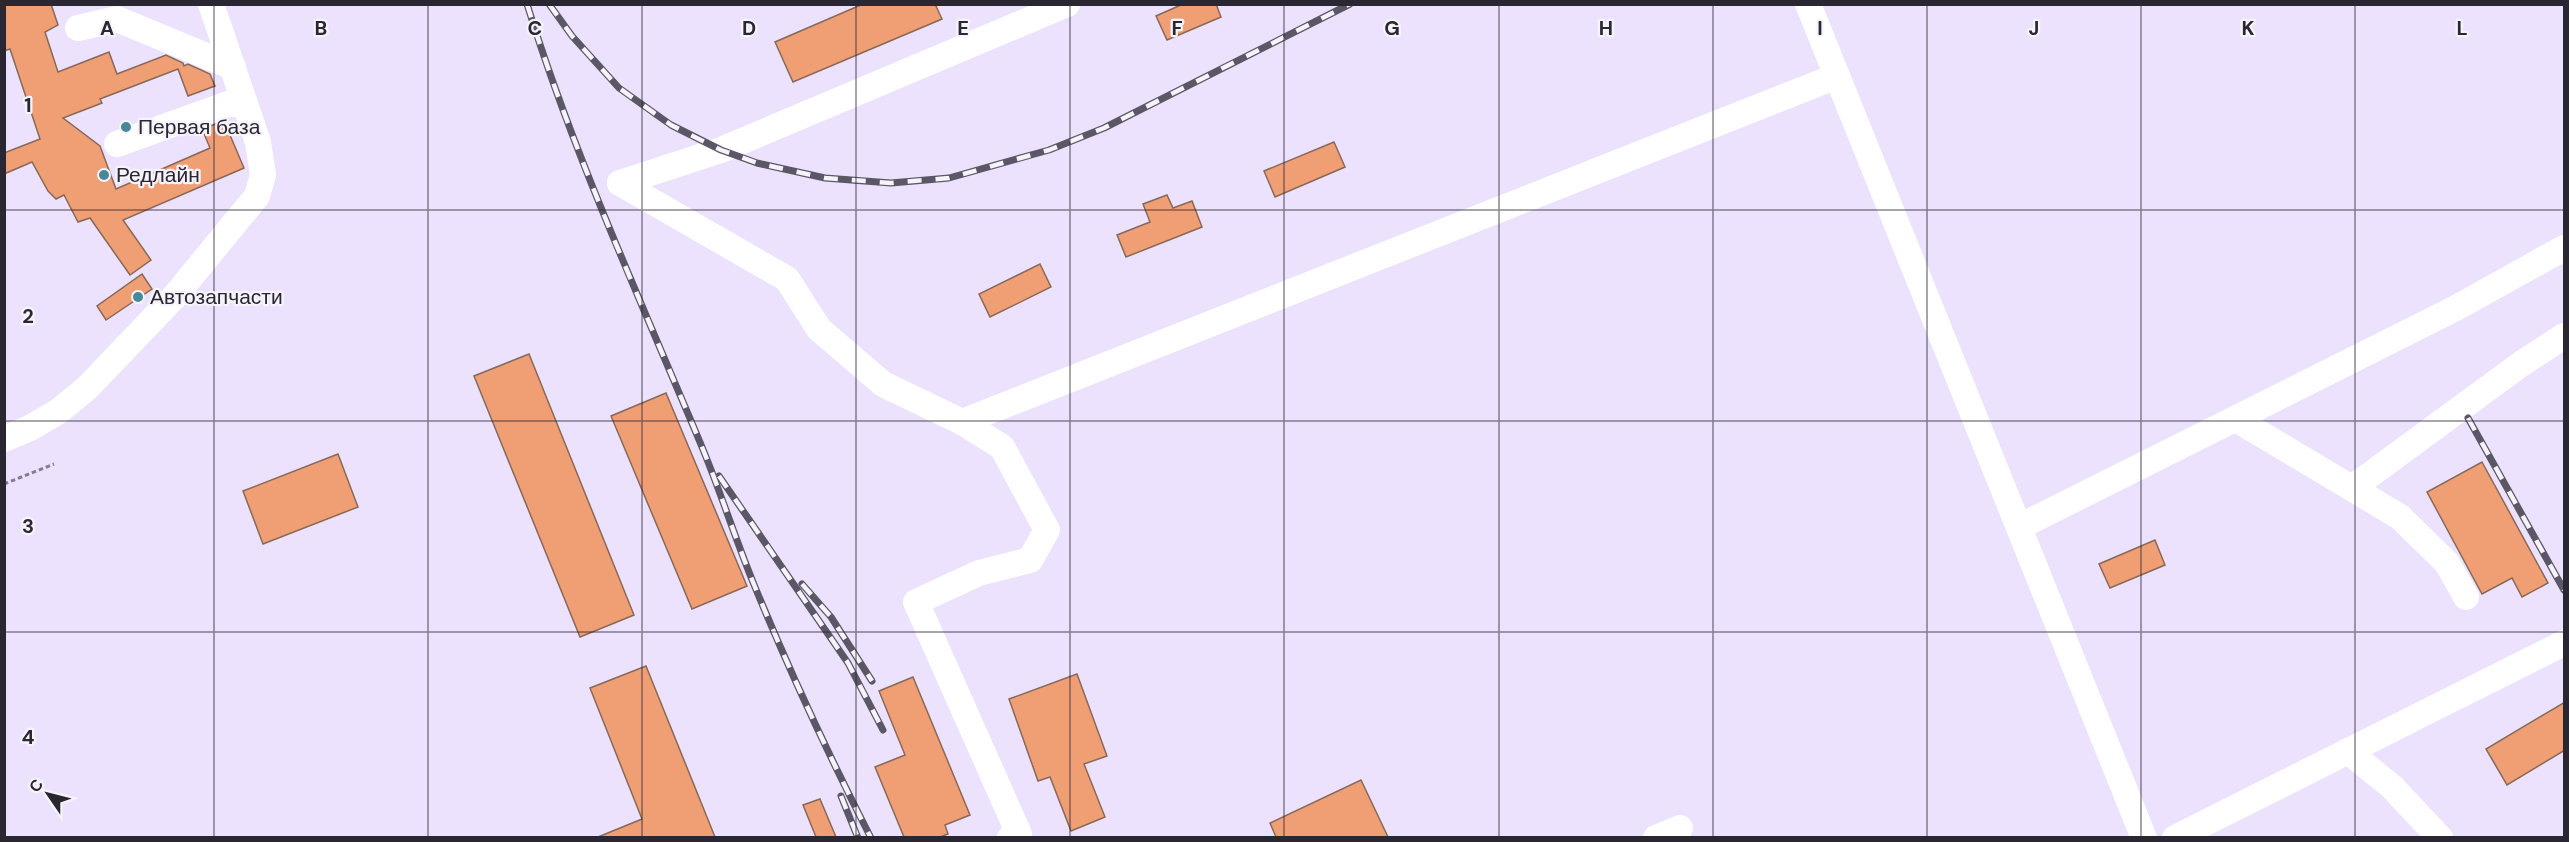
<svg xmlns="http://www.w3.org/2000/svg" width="2569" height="842" font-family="'DM Sans',sans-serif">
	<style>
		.building { fill: #f09f74; stroke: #886959; stroke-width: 1.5 }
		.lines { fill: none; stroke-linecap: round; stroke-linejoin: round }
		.path { stroke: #847d90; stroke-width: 3; stroke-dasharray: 4.5 3; stroke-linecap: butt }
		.minor { stroke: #fff; stroke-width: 26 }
		.rail-casing { stroke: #5c5766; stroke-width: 7 }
		.rail { stroke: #f6f4fa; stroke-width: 4.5; stroke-dasharray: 14; stroke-linecap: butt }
		.grid { fill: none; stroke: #2a2632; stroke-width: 1.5; stroke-opacity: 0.55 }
		.poi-dot { fill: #48889b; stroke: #f6f4fa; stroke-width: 2 }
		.labels { text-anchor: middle; stroke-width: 4.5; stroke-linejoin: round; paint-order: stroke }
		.poi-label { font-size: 21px; fill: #2a2632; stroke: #f6f4fa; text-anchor: start }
		.grid-label { font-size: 20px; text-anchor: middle; font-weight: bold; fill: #2a2632; stroke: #f6f4fa; stroke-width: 4.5; stroke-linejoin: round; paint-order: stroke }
	</style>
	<rect width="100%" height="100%" fill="#ece2fd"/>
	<g class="building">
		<path d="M4 4H51L58 25 45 32 58 72 109 52 117 74 166 55 183 63 184 66 188 64 210 74 215 86 188 96 178 69 100 99 102 103 63 118 100 146 116 189 210 148 202 129 224 121 244 168 123 220 151 260 130 275 90 218 78 222 64 195 56 199 48 191 32 162 4 174V153L40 139 10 49 4 51Z"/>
		<path d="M863 4H935L942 19 793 82 775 42Z"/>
		<path d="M1183 4H1216L1221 17 1167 40 1156 16Z"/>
		<path d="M1334 142 1345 167 1275 197 1264 171Z"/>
		<path d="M1167 195 1173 208 1192 201 1202 227 1126 257 1117 235 1150 222 1143 204Z"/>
		<path d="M1040 264 1051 287 990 317 979 294Z"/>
		<path d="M142 274 152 289 106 320 97 306Z"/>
		<path d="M529 354 634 615 580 637 474 376Z"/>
		<path d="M666 393 747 586 692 609 611 416Z"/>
		<path d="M338 454 358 507 263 544 243 491Z"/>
		<path d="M2482 462 2548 583 2522 597 2512 578 2482 594 2427 492Z"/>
		<path d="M2155 540 2165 565 2110 588 2099 564Z"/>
		<path d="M646 666 715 837H598L642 819 590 688Z"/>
		<path d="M1077 674 1107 756 1084 764 1105 817 1071 831 1050 777 1038 781 1009 699Z"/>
		<path d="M913 677 970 815 945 825 948 834 940 837H904L875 767 905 755 879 691Z"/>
		<path d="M2565 702V750L2507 785 2486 749Z"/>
		<path d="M1361 780 1388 837H1276L1270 823Z"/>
		<path d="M820 799 836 837H816L803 805Z"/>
	</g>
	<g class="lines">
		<path class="path" d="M4 484 54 464"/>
		<g class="minor">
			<path d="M1808 4 2144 838"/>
			<path d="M78 28 117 19 233 67"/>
			<path d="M117 144 228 104H245"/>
			<path d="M620 183 787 279 819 329 883 384 962 422 1002 447 1047 530 1030 560 979 573 916 602 1019 834 1010 838"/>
			<path d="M620 183 721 150 1067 4"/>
			<path d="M2236 419 2400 517 2447 563 2466 597"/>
			<path d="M962 422 1837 76"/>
			<path d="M4 439 30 428 59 411 87 388 175 296 257 196 263 175 258 142 211 4"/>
			<path d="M2352 488 2521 364 2564 336"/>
			<path d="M2019 527 2456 308 2564 248"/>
			<path d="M2348 751 2392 787 2440 838"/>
			<path d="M1656 838 1680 828"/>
			<path d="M2175 838 2564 643"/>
		</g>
		<g class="rail-casing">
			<g id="rail">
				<path d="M527 4C574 156 641 301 702 447 721 493 736 541 755 587 790 672 829 756 871 838"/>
				<path d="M549 4 572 36 619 88 671 125 721 150 757 163 825 178 891 183 949 178 1049 150 1104 128 1350 4"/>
				<path d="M2468 418 2564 590"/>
				<path d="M719 476 848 663 883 730"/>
				<path d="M802 584 831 617 872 681"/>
				<path d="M841 796 858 838"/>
			</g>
		</g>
		<use href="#rail" class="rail"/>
	</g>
	<path class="grid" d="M214 4V838M428 4V838M642 4V838M856 4V838M1070 4V838M1284 4V838M1499 4V838M1713 4V838M1927 4V838M2141 4V838M2355 4V838M4 210H2564M4 421H2564M4 632H2564"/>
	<g class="poi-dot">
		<circle cx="126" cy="127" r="6"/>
		<circle cx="104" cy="175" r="6"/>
		<circle cx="138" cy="297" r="6"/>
	</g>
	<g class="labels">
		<g class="poi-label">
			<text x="138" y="134">Первая база</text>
			<text x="116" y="182">Редлайн</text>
			<text x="150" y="304">Автозапчасти</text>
		</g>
	</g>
	<g class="grid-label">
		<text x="107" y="35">A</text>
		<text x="321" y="35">B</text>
		<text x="535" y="35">C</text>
		<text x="749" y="35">D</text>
		<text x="963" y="35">E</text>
		<text x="1177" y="35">F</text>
		<text x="1392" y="35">G</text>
		<text x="1606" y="35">H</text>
		<text x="1820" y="35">I</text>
		<text x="2034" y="35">J</text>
		<text x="2248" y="35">K</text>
		<text x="2462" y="35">L</text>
		<text x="28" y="112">1</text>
		<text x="28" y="323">2</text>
		<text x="28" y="533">3</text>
		<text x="28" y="744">4</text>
	</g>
	<rect width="2569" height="842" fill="none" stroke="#2a2632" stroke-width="12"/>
	<g transform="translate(48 794) rotate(305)" stroke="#f6f4fa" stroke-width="4.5" paint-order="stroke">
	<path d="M0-4.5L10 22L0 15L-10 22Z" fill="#2a2632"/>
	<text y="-9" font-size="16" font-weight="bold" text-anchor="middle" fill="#2a2632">С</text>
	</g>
</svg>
